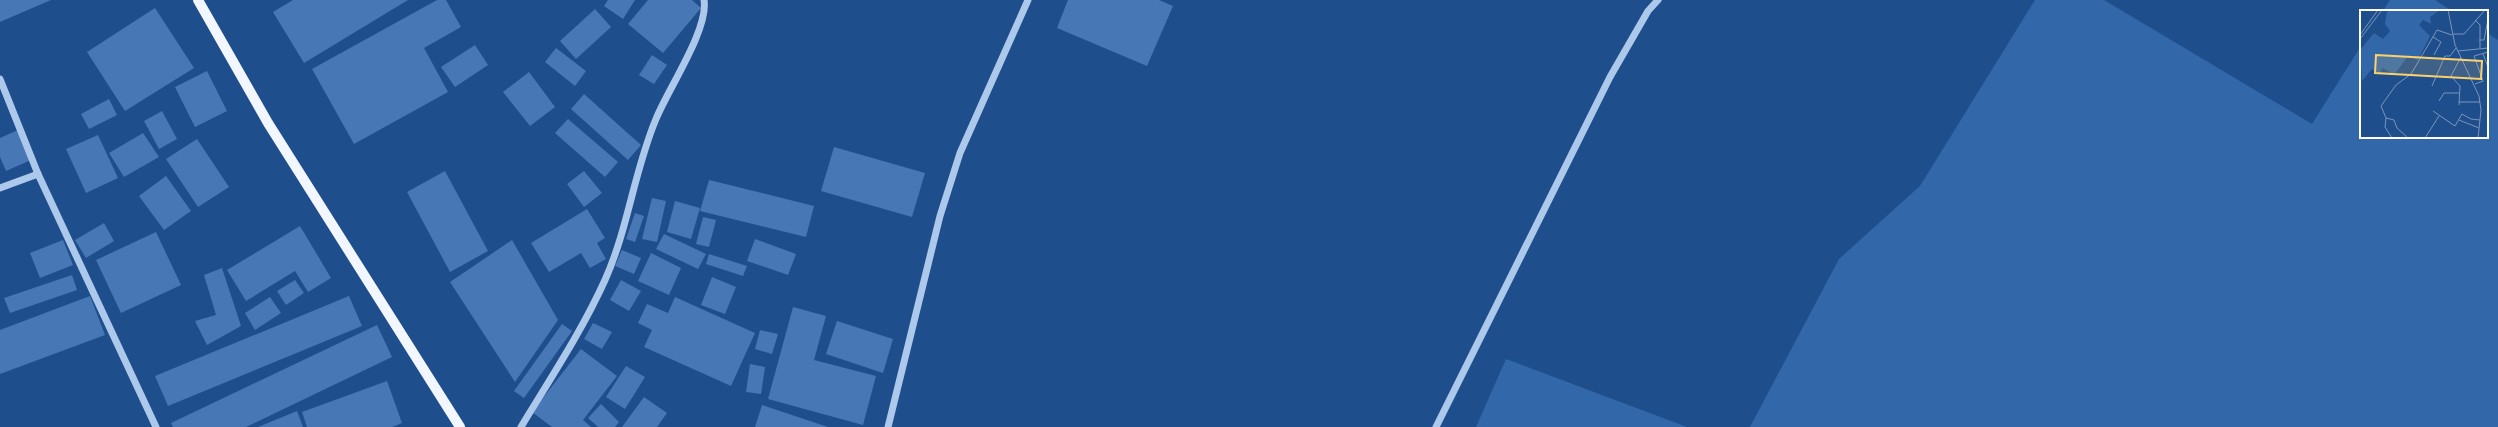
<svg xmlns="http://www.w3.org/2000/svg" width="2498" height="427" font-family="'DM Sans',sans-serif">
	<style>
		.green { fill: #3268aa }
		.building { fill: #4777b4 }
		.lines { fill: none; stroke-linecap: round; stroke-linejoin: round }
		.minor { stroke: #acc9ec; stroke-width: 7 }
		.major { stroke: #f1f6ff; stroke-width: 10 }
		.inset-road { fill: none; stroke: #7995ba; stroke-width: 1 }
		.view { fill: #fad16b; fill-opacity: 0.15; stroke: #fad16b; stroke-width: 2 }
		.inset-edge { fill: none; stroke: #fff; stroke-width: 2 }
	</style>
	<rect width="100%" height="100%" fill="#1f4e8c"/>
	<g class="green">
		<path d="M2035 0H2104L2312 124 2361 46V137H2487V33L2498 40V427H1750L1839 259 1920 186Z"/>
		<path d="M2390 0H2435L2452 11H2383Z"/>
		<path d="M1506 359 1687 427H1476Z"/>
	</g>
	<g class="building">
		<path d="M0 0H51L0 22Z"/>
		<path d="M293 0H408L304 63 273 12Z"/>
		<path d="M437 0H446L461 27 424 48 448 92 354 144 312 69Z"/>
		<path d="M608 0H635L623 19 604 6Z"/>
		<path d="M648 0H692L701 8 663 53 628 24Z"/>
		<path d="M1068 0H1159L1173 6 1147 66 1057 28Z"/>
		<path d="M155 8 194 68 125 111 87 52Z"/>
		<path d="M595 9 611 27 576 59 560 41Z"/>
		<path d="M475 45 488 65 455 87 441 67Z"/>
		<path d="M556 48 586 71 575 86 545 62Z"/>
		<path d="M652 55 667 65 654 84 639 75Z"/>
		<path d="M207 71 227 111 195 127 175 87Z"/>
		<path d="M529 72 555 107 530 126 503 92Z"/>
		<path d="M584 94 641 145 628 160 571 109Z"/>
		<path d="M109 99 117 115 89 129 81 114Z"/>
		<path d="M162 111 177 139 159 149 144 121Z"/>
		<path d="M568 119 618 162 605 177 555 133Z"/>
		<path d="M18 130 31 160 6 171 0 157V138Z"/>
		<path d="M143 133 159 157 124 177 109 153Z"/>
		<path d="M98 135 118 178 86 193 66 149Z"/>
		<path d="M197 139 229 187 198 207 166 159Z"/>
		<path d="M834 147 925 173 912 217 821 191Z"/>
		<path d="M445 171 488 251 450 272 407 192Z"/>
		<path d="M584 171 602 193 584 207 567 184Z"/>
		<path d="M166 176 191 211 164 230 139 196Z"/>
		<path d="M709 180 814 206 806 237 700 211Z"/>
		<path d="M652 198 666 201 657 242 642 239Z"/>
		<path d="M675 201 700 208 691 239 667 232Z"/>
		<path d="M587 209 605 238 597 243 606 259 590 268 581 253 549 272 531 243Z"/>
		<path d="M635 213 644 216 635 242 626 239Z"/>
		<path d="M703 217 716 220 709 247 696 244Z"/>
		<path d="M104 223 114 241 86 258 75 240Z"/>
		<path d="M300 226 331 278 308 292 295 271 246 301 227 270Z"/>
		<path d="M156 232 181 285 121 313 96 260Z"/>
		<path d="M664 234 706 254 698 269 656 249Z"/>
		<path d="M755 239 796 254 788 275 747 261Z"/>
		<path d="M63 240 73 265 40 278 30 253Z"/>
		<path d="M512 240 558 320 515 382 450 282Z"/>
		<path d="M622 250 641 258 634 274 615 266Z"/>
		<path d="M651 253 681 268 669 295 638 281Z"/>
		<path d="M709 254 747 266 743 276 706 264Z"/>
		<path d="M222 268 241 326 207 345 195 321 216 315 204 275Z"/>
		<path d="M72 275 77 290 10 313 4 298Z"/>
		<path d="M712 277 736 287 725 314 701 305Z"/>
		<path d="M295 280 304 293 286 305 277 291Z"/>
		<path d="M621 280 641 291 629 311 610 300Z"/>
		<path d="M90 296 105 335 0 374V330Z"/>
		<path d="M349 296 362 326 168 406 155 376Z"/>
		<path d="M270 297 281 313 255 330 245 313Z"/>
		<path d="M675 297 755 333 731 386 644 347 652 330 638 323 647 304 668 313Z"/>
		<path d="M793 307 826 316 814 360 876 376 863 425 768 399Z"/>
		<path d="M837 321 893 339 883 373 826 354Z"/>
		<path d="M593 323 612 332 602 349 584 339Z"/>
		<path d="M562 324 572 331 524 398 514 391Z"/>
		<path d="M377 325 392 357 246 427H173L171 423Z"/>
		<path d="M760 330 778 334 772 354 755 349Z"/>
		<path d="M581 349 617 376 583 420 591 427H552L532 412Z"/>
		<path d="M750 364 765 367 761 394 746 392Z"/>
		<path d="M626 366 645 377 625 409 606 397Z"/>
		<path d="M387 381 402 423 392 427H307L302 412Z"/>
		<path d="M644 397 667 413 657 427H622Z"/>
		<path d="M601 404 619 422 615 427H598L588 418Z"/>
		<path d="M762 405 828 427H755Z"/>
		<path d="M297 411 303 427H258Z"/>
	</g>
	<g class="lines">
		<g class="minor">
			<path d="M0 79 38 174 156 427"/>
			<path d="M0 188 38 174"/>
			<path d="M521 427C550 379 582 331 605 280 628 229 634 171 656 119 668 89 709 29 704 0"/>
			<path d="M888 427 940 216 960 153 1028 0"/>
			<path d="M1436 427 1610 77 1648 11 1658 0"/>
		</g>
		<path class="major" d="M198 0 268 123 460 427"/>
	</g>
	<g transform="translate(2360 10)">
		<rect width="128" height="128" fill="#1f4e8c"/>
		<path d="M30 0H80L70 7 71 14 63 10 59 15 70 26 58 50 48 46 34 65 23 58 19 64 12 59 2 71 0 40 14 23 23 29 30 21 25 14 27 2Z" fill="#3268aa"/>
		<path class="inset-road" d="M88 0 95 35 119 86 121 100 118 128M115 10 120 15V38M93 24H104L125 0M0 25 18 0M73 27 81 32 74 45M0 29 22 0M119 30H124L128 9M98 41 128 38M123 44 128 57M115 74 123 71 114 46 128 42M72 76 85 46H90L96 38M79 91 84 83H99M99 92H120M99 95 100 76 91 66 101 47M73 101 95 116 102 104 111 109 120 110M26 108 34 110 37 118 48 128M99 110 119 118M32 128 25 117 26 108 21 96 36 75 51 64 77 20 92 25M65 128 79 106"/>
		<path class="view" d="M16 45 122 51 121 69 15 63Z"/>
		<rect width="128" height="128" class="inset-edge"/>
	</g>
</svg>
